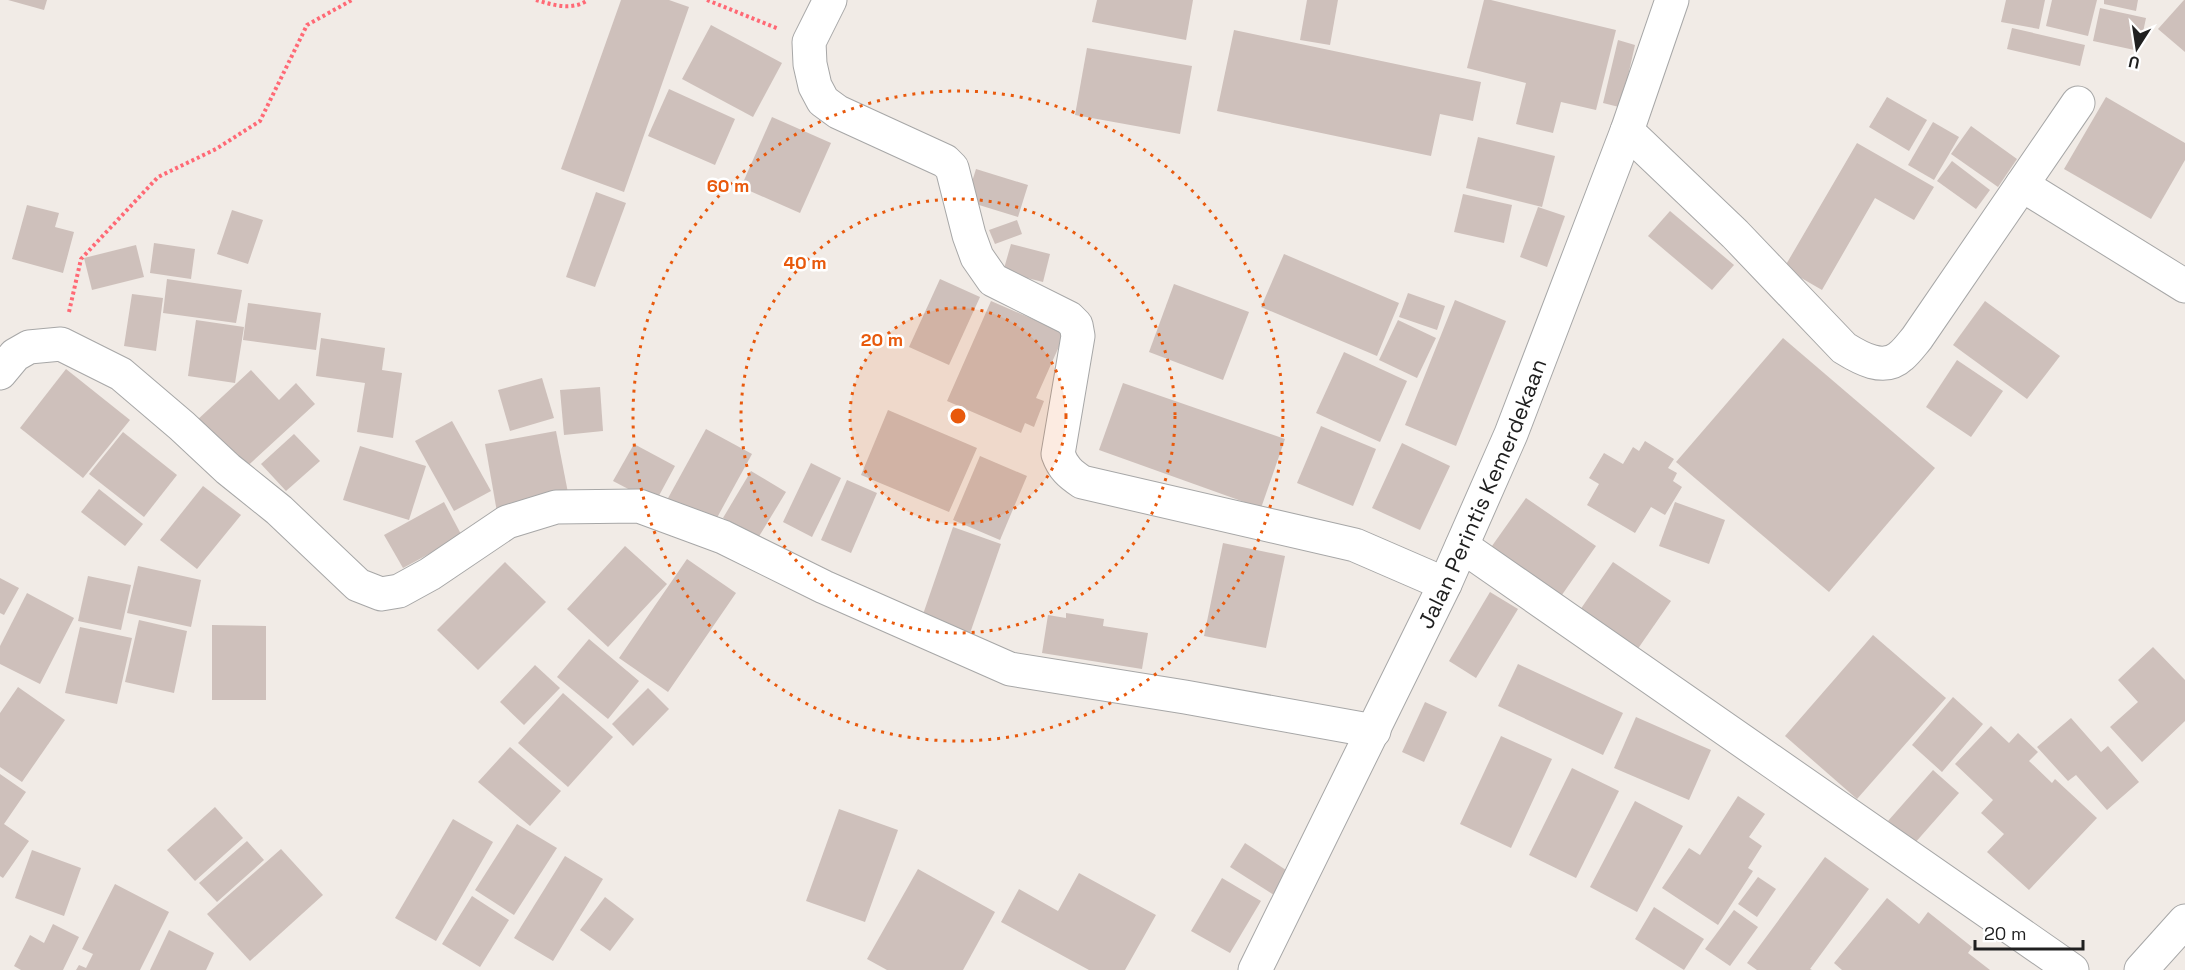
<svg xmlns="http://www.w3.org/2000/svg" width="2185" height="970" font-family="'Space Grotesk',sans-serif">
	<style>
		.building { fill: #cec0bb }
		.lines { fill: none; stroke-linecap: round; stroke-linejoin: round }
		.minor-casing { stroke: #a7a7a7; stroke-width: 35 }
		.tertiary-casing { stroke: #a7a7a7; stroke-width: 35 }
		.path { stroke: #ff6975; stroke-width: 4; stroke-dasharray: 3 3; stroke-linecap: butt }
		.minor { stroke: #fff; stroke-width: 33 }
		.tertiary { stroke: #fff; stroke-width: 33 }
		.ring { fill: none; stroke: #e8590c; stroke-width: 3; stroke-dasharray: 3 6 }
		.labels { text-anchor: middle; stroke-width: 5; stroke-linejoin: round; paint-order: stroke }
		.street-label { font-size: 22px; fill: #202020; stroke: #fff }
		.centre { fill: #e8590c; stroke: #fff; stroke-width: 3 }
		.ring-label { font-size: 18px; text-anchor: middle; font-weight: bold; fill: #e8590c; stroke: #fff; stroke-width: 5; stroke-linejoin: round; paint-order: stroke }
	</style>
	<rect width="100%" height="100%" fill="#f1ebe6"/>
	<g class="building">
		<path d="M8 0H47L44 10Z"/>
		<path d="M621 0H669L689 7 624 192 561 169Z"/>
		<path d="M1097 0H1193L1186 40 1092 22Z"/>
		<path d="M1307 0H1338L1330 45 1300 40Z"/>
		<path d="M1484 0H1491L1616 30 1596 110 1561 102 1553 133 1516 124 1526 83 1467 68Z"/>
		<path d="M2006 0H2045L2039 29 2001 22Z"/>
		<path d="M2052 0H2097L2088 36 2046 26Z"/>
		<path d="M2104 0H2138L2136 11 2104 4Z"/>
		<path d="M2184 0H2185V52L2158 29Z"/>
		<path d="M2100 8 2146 18 2139 51 2093 41Z"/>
		<path d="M711 25 782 63 753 117 682 79Z"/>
		<path d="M2012 28 2085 45 2080 66 2007 49Z"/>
		<path d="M1234 30 1481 82 1473 121 1440 114 1431 156 1217 111Z"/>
		<path d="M1618 40 1635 45 1628 76 1638 79 1631 110 1603 103Z"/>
		<path d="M1087 48 1192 66 1180 134 1075 115Z"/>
		<path d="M669 89 735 119 715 165 648 136Z"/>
		<path d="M1887 97 1927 120 1909 151 1869 127Z"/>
		<path d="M2106 97 2185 143V160L2151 219 2064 169Z"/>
		<path d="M772 117 831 143 800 213 741 187Z"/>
		<path d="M1933 122 1959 137 1934 180 1908 165Z"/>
		<path d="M1971 126 2017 159 1998 187 1951 154Z"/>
		<path d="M1478 137 1555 156 1542 207 1466 188Z"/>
		<path d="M1857 143 1934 187 1914 220 1875 198 1822 290 1784 268Z"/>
		<path d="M1952 161 1990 190 1976 209 1937 181Z"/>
		<path d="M976 169 1028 185 1018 217 966 201Z"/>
		<path d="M596 192 626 203 595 287 566 277Z"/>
		<path d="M1463 194 1512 205 1504 243 1454 232Z"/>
		<path d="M27 205 59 213 55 227 74 232 63 273 12 259Z"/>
		<path d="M1538 207 1565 216 1547 267 1520 257Z"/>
		<path d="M232 210 263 220 248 264 217 254Z"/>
		<path d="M1670 211 1734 265 1712 290 1648 236Z"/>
		<path d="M1017 220 1022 234 995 244 989 230Z"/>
		<path d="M154 243 195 249 191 279 150 273Z"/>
		<path d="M1011 244 1050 254 1043 282 1003 272Z"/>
		<path d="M136 245 144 277 92 290 84 258Z"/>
		<path d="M1284 254 1399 303 1377 356 1261 307Z"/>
		<path d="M167 279 242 290 236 323 163 313Z"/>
		<path d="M940 279 980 297 949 365 909 347Z"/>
		<path d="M1174 284 1249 312 1223 380 1149 352Z"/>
		<path d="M1408 293 1445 306 1437 330 1399 317Z"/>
		<path d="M132 294 163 298 156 351 124 346Z"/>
		<path d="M1455 300 1506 321 1456 446 1405 425Z"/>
		<path d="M991 301 1065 333 1036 398 1044 401 1034 427 1025 423 1021 433 947 401Z"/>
		<path d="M1985 301 2060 356 2027 399 1953 345Z"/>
		<path d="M248 303 321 313 316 350 243 340Z"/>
		<path d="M196 320 244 327 235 383 188 376Z"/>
		<path d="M1398 320 1436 338 1417 378 1379 360Z"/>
		<path d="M321 338 385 348 382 370 402 373 393 438 357 432 365 383 316 376Z"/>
		<path d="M1783 338 1935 468 1829 592 1676 462Z"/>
		<path d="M1344 352 1407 381 1380 442 1316 413Z"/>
		<path d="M1957 360 2003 391 1971 437 1926 407Z"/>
		<path d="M66 369 130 420 83 478 20 428Z"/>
		<path d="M251 370 279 400 296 383 315 404 241 472 195 422Z"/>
		<path d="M542 378 554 418 510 431 498 390Z"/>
		<path d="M1123 383 1285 439 1261 508 1099 450Z"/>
		<path d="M600 387 603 431 564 435 560 390Z"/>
		<path d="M888 410 977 448 949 512 861 475Z"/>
		<path d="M452 421 491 491 454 511 415 441Z"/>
		<path d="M1321 426 1376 449 1353 506 1297 483Z"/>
		<path d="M706 429 752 454 713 525 667 500Z"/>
		<path d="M556 431 569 498 497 512 485 444Z"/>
		<path d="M123 432 177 475 144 517 89 474Z"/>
		<path d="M294 434 320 461 286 491 261 464Z"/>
		<path d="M1645 441 1674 459 1668 468 1677 473 1673 481 1682 487 1665 515 1651 507 1635 533 1587 505 1599 484 1589 478 1604 453 1623 464 1633 447 1639 451Z"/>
		<path d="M1402 443 1450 466 1420 530 1372 508Z"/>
		<path d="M634 444 675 466 655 503 613 481Z"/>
		<path d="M360 446 426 466 409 520 343 500Z"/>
		<path d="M980 456 1027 476 1000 540 953 520Z"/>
		<path d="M811 463 841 478 812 537 783 522Z"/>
		<path d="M751 471 786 492 758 538 723 518Z"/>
		<path d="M847 480 877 493 851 553 821 540Z"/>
		<path d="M203 486 241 515 197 569 160 540Z"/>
		<path d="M99 489 143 524 125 546 81 512Z"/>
		<path d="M1526 498 1596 546 1557 602 1487 553Z"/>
		<path d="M444 502 462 536 403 568 384 535Z"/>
		<path d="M1675 502 1725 520 1709 564 1659 546Z"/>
		<path d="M953 527 1001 544 968 639 920 623Z"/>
		<path d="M1223 543 1285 556 1266 648 1204 636Z"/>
		<path d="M625 546 667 584 608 647 567 609Z"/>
		<path d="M687 559 736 593 668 692 619 658Z"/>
		<path d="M505 562 546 602 478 670 437 630Z"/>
		<path d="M1613 562 1671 601 1637 650 1580 610Z"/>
		<path d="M138 566 201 580 191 627 127 613Z"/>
		<path d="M88 576 131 585 121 630 78 621Z"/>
		<path d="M0 578 19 588 4 615 0 613Z"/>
		<path d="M1490 592 1518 609 1476 678 1449 661Z"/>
		<path d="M27 593 74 618 40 684 0 664V646Z"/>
		<path d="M1066 613 1104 619 1103 626 1148 633 1142 669 1042 653 1048 615 1066 618Z"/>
		<path d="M139 620 187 631 174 693 125 682Z"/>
		<path d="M212 625 266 626V700H212Z"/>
		<path d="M80 627 132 638 117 704 65 693Z"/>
		<path d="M1873 635 1946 698 1857 799 1785 736Z"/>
		<path d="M589 639 639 681 608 719 557 677Z"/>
		<path d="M2153 647 2185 680V721L2142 762 2110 727 2138 702 2118 680Z"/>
		<path d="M1518 664 1623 713 1603 755 1498 706Z"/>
		<path d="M535 665 560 688 524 725 500 702Z"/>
		<path d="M18 687 65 720 22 782 0 767V713Z"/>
		<path d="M648 688 669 709 633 746 612 724Z"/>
		<path d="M563 693 613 737 568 787 518 743Z"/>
		<path d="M1953 697 1983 724 1942 772 1912 745Z"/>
		<path d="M1425 702 1447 712 1424 762 1402 752Z"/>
		<path d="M1636 717 1711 750 1689 800 1614 768Z"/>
		<path d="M2071 718 2101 752 2108 746 2139 782 2107 810 2076 775 2068 781 2037 747Z"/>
		<path d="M1991 726 2009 743 2018 733 2038 752 2029 761 2052 783 2055 779 2097 818 2029 890 1987 852 2004 834 1981 813 1993 800 1955 764Z"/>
		<path d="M1501 736 1552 759 1511 848 1460 824Z"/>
		<path d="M510 747 561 791 530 826 478 782Z"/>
		<path d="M1572 768 1619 791 1576 878 1529 855Z"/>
		<path d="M1933 770 1959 793 1914 844 1888 821Z"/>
		<path d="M0 774 26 792 4 824 29 841 3 878 0 876Z"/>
		<path d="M1738 796 1765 814 1749 837 1762 846 1748 868 1753 871 1718 925 1662 888 1689 848 1700 855Z"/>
		<path d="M1635 801 1683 826 1637 912 1590 887Z"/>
		<path d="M215 807 243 838 195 881 167 850Z"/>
		<path d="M839 809 898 830 865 922 806 901Z"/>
		<path d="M453 819 493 842 436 941 395 918Z"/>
		<path d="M517 824 557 848 514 915 475 890Z"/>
		<path d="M247 841 264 860 217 902 199 883Z"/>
		<path d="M1245 843 1289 872 1274 895 1230 867Z"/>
		<path d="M281 849 323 895 250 961 207 914Z"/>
		<path d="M32 850 81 868 64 916 15 898Z"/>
		<path d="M565 856 603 879 553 961 514 938Z"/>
		<path d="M1825 857 1869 889 1810 969 1812 970H1757L1747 963Z"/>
		<path d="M918 869 995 912 963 970H887L867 959Z"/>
		<path d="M1079 873 1156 915 1125 970H1089L1001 922 1019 889 1058 911Z"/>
		<path d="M1758 877 1776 889 1757 917 1738 904Z"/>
		<path d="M1222 878 1261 901 1230 953 1191 931Z"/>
		<path d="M115 884 169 912 140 970H76L79 965 86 968 93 954 82 949Z"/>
		<path d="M472 896 509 920 480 967 442 944Z"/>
		<path d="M605 897 634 919 610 951 580 930Z"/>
		<path d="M1887 898 1919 924 1928 912 1972 947 1968 953 1990 970H1842L1834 963Z"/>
		<path d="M1654 907 1704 939 1684 970 1635 939Z"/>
		<path d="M1734 910 1758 927 1730 966 1705 949Z"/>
		<path d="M53 924 79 937 63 970H21L14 966 30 935 44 943Z"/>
		<path d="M169 930 214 953 206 970H150Z"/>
	</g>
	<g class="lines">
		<g class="minor-casing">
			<g id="minor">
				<path d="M830 0 809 42 810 64 815 86 823 101 838 112 945 161 952 168 969 235 977 257 993 280 1069 318 1076 325 1078 336 1058 454C1063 468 1070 474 1082 482L1355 545 1445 584"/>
				<path d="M1627 131 1735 234 1844 348C1860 358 1884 372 1901 356 1907 351 1912 344 1917 338L2078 103"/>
				<path d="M2022 185 2185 286"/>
				<path d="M0 373 15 355 29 347 61 344 121 374 182 426 228 469 279 510 358 585 381 594 399 591 430 574 507 522 556 507 639 506 723 537 824 587 1010 669 1185 697 1374 731"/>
				<path d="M1462 546 2072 970"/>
				<path d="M2141 970 2185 921"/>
			</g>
		</g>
		<g class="tertiary-casing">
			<g id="tertiary">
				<path id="s1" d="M1255 970 1445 584 1511 434 1627 131 1672 0"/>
			</g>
		</g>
		<g class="path">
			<path d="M536 0C553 5 572 11 588 0"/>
			<path d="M707 0 779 29"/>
			<path d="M69 312 81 259 158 177 216 149 260 121 307 25 352 0"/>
		</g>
		<use href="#minor" class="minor"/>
		<use href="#tertiary" class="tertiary"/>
	</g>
	<circle cx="958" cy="416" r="108" fill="#e8590c" fill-opacity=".12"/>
	<g class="ring">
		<circle cx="958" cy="416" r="108"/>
		<circle cx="958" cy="416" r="217"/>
		<circle cx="958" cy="416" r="325"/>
	</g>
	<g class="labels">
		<g class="street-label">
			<text dy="8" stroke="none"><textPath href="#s1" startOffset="528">Jalan Perintis Kemerdekaan</textPath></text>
		</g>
	</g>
	<circle cx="958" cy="416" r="9" class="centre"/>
	<g class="ring-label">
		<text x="728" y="192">60 m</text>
		<text x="805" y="269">40 m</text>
		<text x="882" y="346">20 m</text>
	</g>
	<g transform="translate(2137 48) rotate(192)" stroke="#ffffff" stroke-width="4.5" paint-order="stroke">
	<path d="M0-4.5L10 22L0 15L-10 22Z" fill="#202020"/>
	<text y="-9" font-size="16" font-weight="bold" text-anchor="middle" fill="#202020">U</text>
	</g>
	<path d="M1975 940v9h108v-9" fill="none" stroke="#202020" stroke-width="3"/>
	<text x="1984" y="940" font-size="18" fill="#202020" stroke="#ffffff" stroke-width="4.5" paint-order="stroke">20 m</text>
</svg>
